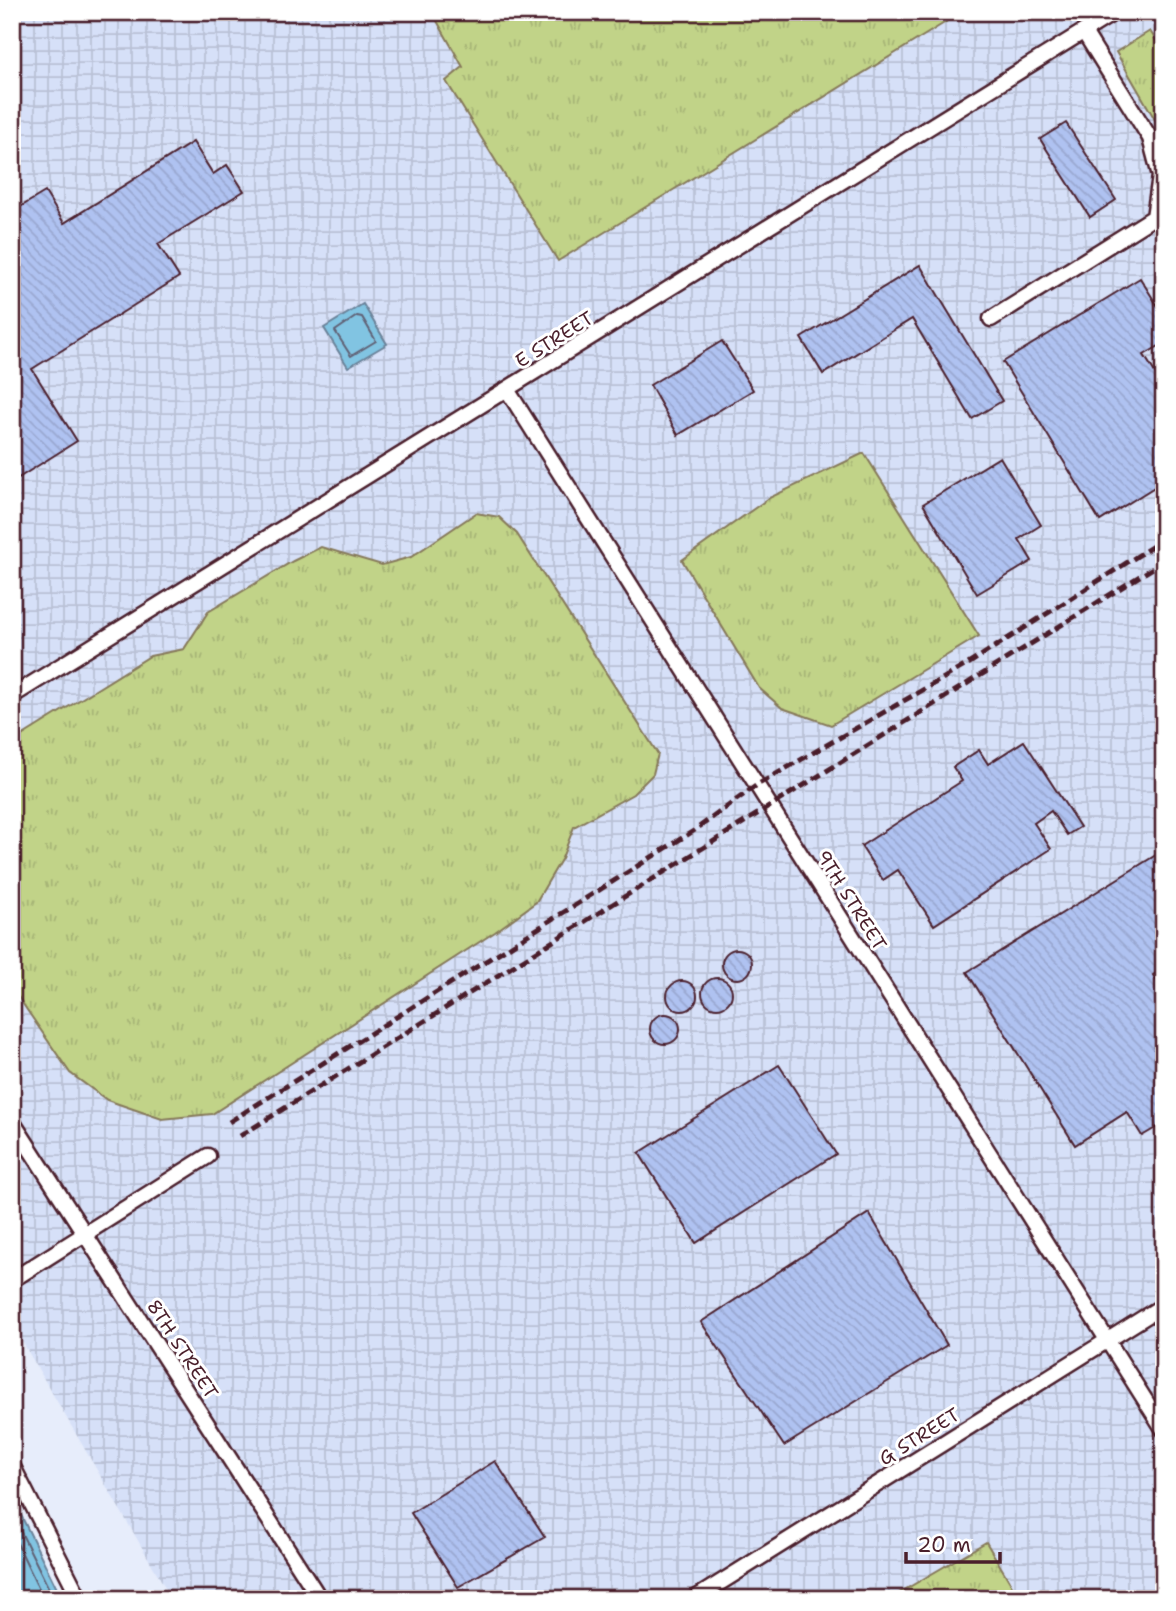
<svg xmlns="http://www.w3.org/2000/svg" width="1176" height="1611" font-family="'Shantell Sans',sans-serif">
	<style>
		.industrial { fill: url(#industrial-grid) }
		.grass { fill: url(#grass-tufts); stroke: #86795a; stroke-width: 2 }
		.water { fill: #81c4e2; stroke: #6b8299; stroke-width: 2 }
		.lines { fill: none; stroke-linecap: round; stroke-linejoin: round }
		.shore { stroke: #606174; stroke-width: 2 }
		.building { fill: url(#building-back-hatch); stroke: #4a1f2b; stroke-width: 2 }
		.service-casing { stroke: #4a1f2b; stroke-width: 19 }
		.service { stroke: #fff; stroke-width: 14 }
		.rail { stroke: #4a1f2b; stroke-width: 5; stroke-dasharray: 10 5; stroke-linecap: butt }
		.labels { text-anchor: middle; stroke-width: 6; stroke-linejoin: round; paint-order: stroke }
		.street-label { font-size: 19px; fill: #4a1f2b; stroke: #fff }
	</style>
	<defs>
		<pattern id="industrial-grid" width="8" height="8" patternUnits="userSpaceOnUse" patternTransform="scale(1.75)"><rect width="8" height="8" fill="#d6e0f8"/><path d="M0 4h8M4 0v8" fill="none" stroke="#b9c0d5"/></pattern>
		<pattern id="grass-tufts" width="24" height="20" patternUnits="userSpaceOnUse" patternTransform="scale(1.75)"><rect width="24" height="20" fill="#c1d388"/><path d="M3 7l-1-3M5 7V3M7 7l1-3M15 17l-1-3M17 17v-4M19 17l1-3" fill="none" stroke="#a7b576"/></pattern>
		<pattern id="building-back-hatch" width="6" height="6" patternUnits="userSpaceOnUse" patternTransform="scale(1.75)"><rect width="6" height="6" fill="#afc2f1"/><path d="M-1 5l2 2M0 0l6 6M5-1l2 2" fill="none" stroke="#98a6cf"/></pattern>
	</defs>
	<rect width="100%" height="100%" fill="#e7edfb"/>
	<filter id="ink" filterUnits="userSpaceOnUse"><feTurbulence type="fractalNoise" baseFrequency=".0143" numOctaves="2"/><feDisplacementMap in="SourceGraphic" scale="14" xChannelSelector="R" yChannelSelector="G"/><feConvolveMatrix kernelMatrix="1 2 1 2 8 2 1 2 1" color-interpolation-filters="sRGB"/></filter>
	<g filter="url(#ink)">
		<path class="industrial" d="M12 12H1164V1599H172L12 1324Z"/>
		<g class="grass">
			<path d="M432 12H934L946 22 558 261 446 81 463 67Z"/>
			<path d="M1150 31 1164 53V135L1116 52Z"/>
			<path d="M864 453 979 636 831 725 782 708 759 688 682 560 769 498Z"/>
			<path d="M476 513 499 517 517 534 658 754 653 774 633 794 574 827 562 858 536 902 495 932 212 1114 162 1119 107 1100 70 1073 12 988V742L150 656 184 649 208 612 293 561 321 547 382 565 411 557Z"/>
			<path d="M986 1542 1020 1599H889Z"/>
		</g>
		<g class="water">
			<path d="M363 304 387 344 348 367 324 328Z"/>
			<path d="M12 1499 17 1507 62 1599H12Z"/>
		</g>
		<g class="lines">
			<g class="shore">
				<path d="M357 316 362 317 376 341 351 356 335 331Z"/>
				<path d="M12 1514 54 1599"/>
				<path d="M12 1533 44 1599"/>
			</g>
		</g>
		<g class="building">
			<path d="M1066 123 1116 200 1090 217 1040 139Z"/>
			<path d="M193 142 213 174 227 165 244 191 158 244 179 277 32 369 77 441 12 482V212L45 192 64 223Z"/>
			<path d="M920 265 1002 401 972 419 912 319 823 374 801 338Z"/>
			<path d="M1140 278 1164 316V343L1144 355 1164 387V481L1100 521 1003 362Z"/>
			<path d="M722 341 753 390 678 435 650 385Z"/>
			<path d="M1000 457 1041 525 1019 539 1032 561 977 594 923 504Z"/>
			<path d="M1024 741 1080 827 1067 835 1051 811 1034 823 1051 849 934 925 898 870 883 880 861 846 962 781 953 767 979 750 988 764Z"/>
			<path d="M1164 850V968L1153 975 1164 993V1123L1142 1136 1127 1112 1075 1145 967 972Z"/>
			<circle cx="737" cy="964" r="15"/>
			<circle cx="717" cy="993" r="15"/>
			<circle cx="682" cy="996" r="15"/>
			<circle cx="665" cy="1029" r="15"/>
			<path d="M779 1065 836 1154 696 1243 639 1153Z"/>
			<path d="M869 1213 947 1345 784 1446 701 1322Z"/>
			<path d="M495 1461 545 1537 458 1587 411 1513Z"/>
		</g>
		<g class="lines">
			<g class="service-casing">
				<g id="service">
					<path d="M991 319 1154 217 1160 176 1150 138 1084 32"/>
					<path d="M508 391 1164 1430"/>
					<path d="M12 696 1115 12"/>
					<path d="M12 1121 320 1599"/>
					<path d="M12 1280 208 1156"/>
					<path d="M12 1465 80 1599"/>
					<path d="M694 1599 1164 1305"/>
				</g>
			</g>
			<use href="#service" class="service"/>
			<g class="rail">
				<path d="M229 1122 695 830 757 785 968 664 1164 539"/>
				<path d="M240 1136 1164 561"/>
			</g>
		</g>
	</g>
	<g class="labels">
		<g class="street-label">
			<text transform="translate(554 339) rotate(-32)" y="7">E STREET</text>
			<text transform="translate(852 900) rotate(58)" y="7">9TH STREET</text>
			<text transform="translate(183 1349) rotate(57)" y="7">8TH STREET</text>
			<text transform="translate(919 1436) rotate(-32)" y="7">G STREET</text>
		</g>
	</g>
	<rect width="1176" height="1611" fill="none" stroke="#fff" stroke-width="42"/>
	<rect x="21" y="21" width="1134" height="1569" fill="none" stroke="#4a1f2b" stroke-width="2.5" filter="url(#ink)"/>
	<path d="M906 1552v10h94v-10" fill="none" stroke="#4a1f2b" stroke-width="3.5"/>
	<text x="917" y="1552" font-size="21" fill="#4a1f2b" stroke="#ffffff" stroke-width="5" paint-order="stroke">20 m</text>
</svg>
